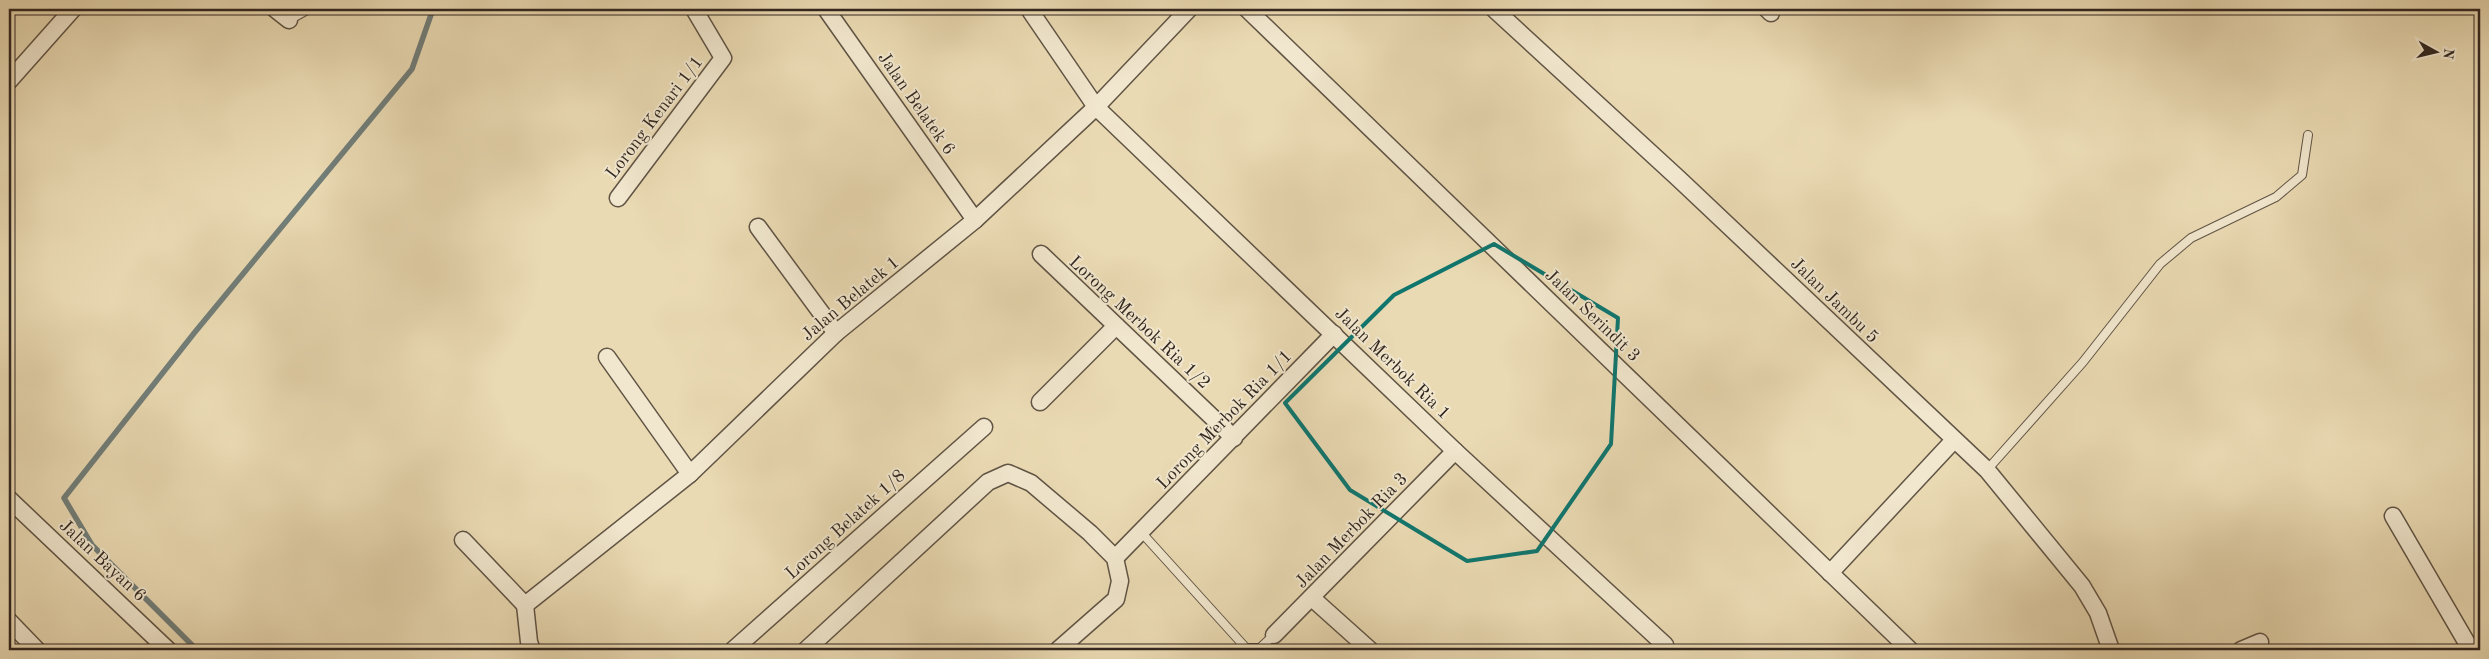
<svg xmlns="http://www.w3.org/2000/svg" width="2489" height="659" font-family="'Old Standard TT',serif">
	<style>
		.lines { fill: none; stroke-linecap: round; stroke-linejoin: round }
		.stream { stroke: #717e79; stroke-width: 5.5 }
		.service-casing { stroke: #605445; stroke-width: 10 }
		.minor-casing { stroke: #605445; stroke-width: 19 }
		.service { stroke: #f1e7ce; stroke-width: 8 }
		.minor { stroke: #f1e7ce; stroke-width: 16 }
		.marked { fill: none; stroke: #0f766e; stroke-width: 4; stroke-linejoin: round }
		.labels { text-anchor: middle; stroke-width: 4; stroke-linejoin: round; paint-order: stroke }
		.street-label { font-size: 18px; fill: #322720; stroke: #f1e7ce }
	</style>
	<rect width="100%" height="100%" fill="#eadab3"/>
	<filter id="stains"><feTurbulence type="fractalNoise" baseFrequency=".004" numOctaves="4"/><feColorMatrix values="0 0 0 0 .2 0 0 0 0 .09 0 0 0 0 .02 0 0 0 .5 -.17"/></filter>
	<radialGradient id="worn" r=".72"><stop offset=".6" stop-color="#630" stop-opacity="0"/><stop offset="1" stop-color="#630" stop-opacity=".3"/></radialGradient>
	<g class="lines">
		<path class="stream" d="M197 650 92 545 64 498 195 332 412 69 433 9"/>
		<g class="service-casing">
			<g id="service">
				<path d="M289 20 309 9"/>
				<path d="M1987 470 2083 362 2160 264 2191 238 2276 197 2302 175 2308 135"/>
				<path d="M1141 532 1246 648H1260L1274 635"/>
			</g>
		</g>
		<g class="minor-casing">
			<g id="minor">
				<path d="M275 9 289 20"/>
				<path d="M826 9 975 220"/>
				<path d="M1029 9 1096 107 1455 451 1665 645"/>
				<path d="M1247 9 1910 650"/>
				<path d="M1494 9 1679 179 1987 470 2082 586 2098 613 2111 650"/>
				<path d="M1767 9 1771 13"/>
				<path d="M9 81 73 9"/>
				<path d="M618 198 723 58 694 9"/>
				<path d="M758 227 836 333"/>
				<path d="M1041 254 1234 438"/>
				<path d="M607 357 690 474"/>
				<path d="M1040 402 1116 326"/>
				<path d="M9 499 168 650"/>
				<path d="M2393 516 2471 650"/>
				<path d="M463 540 525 605"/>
				<path d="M1115 558 1334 334"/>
				<path d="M1830 573 1954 440"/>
				<path d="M1312 598 1370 650"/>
				<path d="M525 605 690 474 836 333 975 220 1096 107 1189 9"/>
				<path d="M525 605 529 642 532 650"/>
				<path d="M9 621 37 650"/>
				<path d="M1274 635 1455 451"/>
				<path d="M733 650 984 427"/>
				<path d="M806 650 988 482 1008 473 1031 483 1090 533 1115 558 1120 581 1116 599 1058 650"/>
				<path d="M2241 650 2260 642"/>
			</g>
		</g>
		<use href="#service" class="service"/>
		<use href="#minor" class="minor"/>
	</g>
	<path class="marked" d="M1494 244 1618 318 1611 444 1537 551 1467 561 1350 490 1285 403 1394 295Z"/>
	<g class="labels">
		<g class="street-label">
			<text transform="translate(917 103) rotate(55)" y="6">Jalan Belatek 6</text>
			<text transform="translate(654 117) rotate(-53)" y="6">Lorong Kenari 1/1</text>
			<text transform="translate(850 298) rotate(-40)" y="6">Jalan Belatek 1</text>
			<text transform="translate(1835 300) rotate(44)" y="6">Jalan Jambu 5</text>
			<text transform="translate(1593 315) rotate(44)" y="6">Jalan Serindit 3</text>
			<text transform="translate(1140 322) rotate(43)" y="6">Lorong Merbok Ria 1/2</text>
			<text transform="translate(1393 363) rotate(44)" y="6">Jalan Merbok Ria 1</text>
			<text transform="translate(1224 419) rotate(-46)" y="6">Lorong Merbok Ria 1/1</text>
			<text transform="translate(845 524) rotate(-42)" y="6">Lorong Belatek 1/8</text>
			<text transform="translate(1351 530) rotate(-46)" y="6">Jalan Merbok Ria 3</text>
			<text transform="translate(103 560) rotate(43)" y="6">Jalan Bayan 6</text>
		</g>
	</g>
	<rect width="2489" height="659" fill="none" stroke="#eadab3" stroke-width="30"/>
	<rect x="10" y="10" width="2469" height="639" fill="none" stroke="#322720" stroke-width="2.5"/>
	<rect x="15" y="15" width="2459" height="629" fill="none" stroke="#322720"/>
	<g transform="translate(2436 52) rotate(98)" stroke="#f1e7ce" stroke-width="4" paint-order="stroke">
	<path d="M0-4L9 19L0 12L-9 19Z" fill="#322720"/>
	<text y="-8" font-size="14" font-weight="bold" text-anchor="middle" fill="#322720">N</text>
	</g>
	<rect width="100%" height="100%" filter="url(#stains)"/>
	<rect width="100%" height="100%" fill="url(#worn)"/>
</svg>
